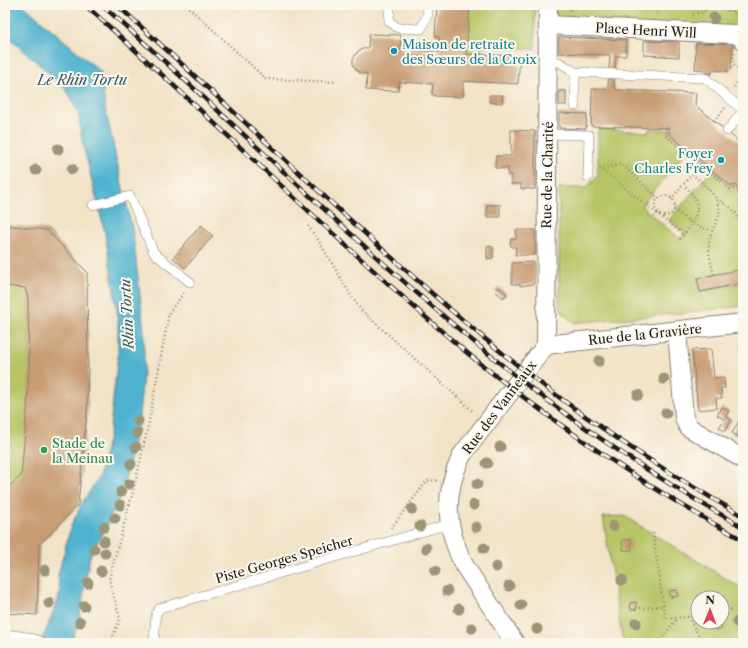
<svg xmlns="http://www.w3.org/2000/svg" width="748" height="648" font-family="'Libre Caslon Text',serif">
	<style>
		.green { fill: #b8c566; stroke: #6a7041; fill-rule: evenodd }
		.water { fill: #50b3cf; stroke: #366876 }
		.building { fill: #c89c73 }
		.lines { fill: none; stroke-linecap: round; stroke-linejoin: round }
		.service-casing { stroke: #878072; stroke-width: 10 }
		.minor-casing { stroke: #878072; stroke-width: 20 }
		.path { stroke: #878072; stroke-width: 2.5; stroke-dasharray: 1 3; stroke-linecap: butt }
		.service { stroke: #fff; stroke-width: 9 }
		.minor { stroke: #fff; stroke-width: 18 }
		.rail-casing { stroke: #1c1c1c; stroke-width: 4.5 }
		.rail { stroke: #fbf7ec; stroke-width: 3; stroke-dasharray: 9; stroke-linecap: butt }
		.tree { fill: #9b9677 }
		.culture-dot { fill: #0f9aa8; stroke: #fbf7ec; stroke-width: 1.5 }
		.leisure-dot { fill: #2e9e5b; stroke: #fbf7ec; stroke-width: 1.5 }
		.labels { text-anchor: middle; stroke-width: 4; stroke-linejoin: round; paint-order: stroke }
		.street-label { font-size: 13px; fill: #1c1c1c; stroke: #fbf7ec }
		.culture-label { font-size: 13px; fill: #0d838f; stroke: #fbf7ec; text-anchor: start }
		.leisure-label { font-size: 13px; fill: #27864d; stroke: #fbf7ec; text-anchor: start }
		.water-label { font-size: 14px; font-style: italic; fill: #315864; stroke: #fbf7ec }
	</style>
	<rect width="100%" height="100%" fill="#fbf7ec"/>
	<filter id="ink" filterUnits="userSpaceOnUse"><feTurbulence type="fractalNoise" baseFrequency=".025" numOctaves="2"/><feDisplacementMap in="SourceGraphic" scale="8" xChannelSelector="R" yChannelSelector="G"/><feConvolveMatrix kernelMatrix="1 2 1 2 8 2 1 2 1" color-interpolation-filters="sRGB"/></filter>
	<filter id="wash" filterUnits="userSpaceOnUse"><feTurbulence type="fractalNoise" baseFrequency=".012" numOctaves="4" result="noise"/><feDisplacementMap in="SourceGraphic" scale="16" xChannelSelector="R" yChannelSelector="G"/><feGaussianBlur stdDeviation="0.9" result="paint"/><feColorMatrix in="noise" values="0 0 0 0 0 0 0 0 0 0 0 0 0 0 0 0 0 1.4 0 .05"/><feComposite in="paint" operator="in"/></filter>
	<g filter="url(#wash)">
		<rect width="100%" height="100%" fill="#f2e3c7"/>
		<g class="green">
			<path d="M470 5H535V49L482 46 481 54H466Z"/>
			<path d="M555 5H743V34L555 22Z"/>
			<path d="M598 129 649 132V129L669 130V134L688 150 641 206 680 239 685 233 669 220 712 170 731 186H734L743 230V269L697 279 700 292 743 283V306L673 314 573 323 563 313 559 304V188H586L598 175Z"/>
			<path d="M5 225 47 230 87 272 88 361 87 412 78 505 39 545 37 615 5 613Z"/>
			<path d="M624 516 743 589V643H623L603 517ZM698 598H722V622H698Z"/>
		</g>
		<path class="water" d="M5 5H23L101 72 105 108 133 233 144 332V364L139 416 130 461 122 491 109 521 90 556 79 621 71 643H38L45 633 60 594 58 575 71 526 82 503 99 477 109 436 118 353V317L105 233 82 141 78 113 69 94 59 82 5 34Z"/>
		<g id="blocks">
			<g class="building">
				<path d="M437 5H470L466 54 520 56 518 84 463 81V96L460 97 435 96 432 94 433 84 399 82 398 91 366 90 367 74 360 73 355 68 353 64V59L358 51 363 49 368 48 369 34 401 35 400 50 439 52V37L435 36Z"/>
				<path d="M559 37 626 40V56H616L614 85 616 90 696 93 695 105 743 145V214L736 185 731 186 688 150 669 134V128L591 126 592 89H606L608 85 610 55 559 53Z"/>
				<path d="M644 41 679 42V57L644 55Z"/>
				<path d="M696 43 733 44 731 69 729 71 712 70V74L705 73V70L695 69Z"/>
				<rect x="559" y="91" width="7" height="14"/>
				<path d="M489 95H503L502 103 489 102Z"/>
				<path d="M559 113 587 114 586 129 559 128Z"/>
				<path d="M511 130 535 131V189H521V184H511V175H508V168H495L496 156H511Z"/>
				<rect x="487" y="205" width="13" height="12"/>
				<path d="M5 225 47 230 87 272 88 361 87 412 78 505 39 545 37 615 5 613V486H10L21 476 27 409 29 366 28 298 25 288 5 286Z"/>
				<path d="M201 225 213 236 185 268 173 258Z"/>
				<path d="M516 230H535V255H515L516 247H512L510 244 511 239H516Z"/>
				<path d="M487 246 493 247V258L487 259Z"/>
				<path d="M534 262V284L520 286V284H512V263Z"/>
				<path d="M743 269V283L700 292 697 278Z"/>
				<path d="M499 287 507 294 503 298 495 291Z"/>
				<path d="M740 344H743V355H741Z"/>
				<path d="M711 349 714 378H724L725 388H721L722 398H716L717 408 698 410 692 350Z"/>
				<path d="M722 407 729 411 726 416 732 420 725 431 719 428 724 419 717 415Z"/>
				<path d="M741 417 743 418V440L732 433Z"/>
				<path d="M631 539 632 550H623L622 540Z"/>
				<path d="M677 590 678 596 670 597 669 591Z"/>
				<path d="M636 602 637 609 631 610 630 603Z"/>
				<path d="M714 622H721L722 629 715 630Z"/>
			</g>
		</g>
	</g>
	<g filter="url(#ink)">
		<use href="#blocks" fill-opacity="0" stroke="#878072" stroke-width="1"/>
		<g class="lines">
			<g class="service-casing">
				<g id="service">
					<path d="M390 5 389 21 398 28 421 29 428 14 427 5"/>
					<path d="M548 61 559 62 575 72 705 78 743 110"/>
					<path d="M575 106V72"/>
					<path d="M727 131 743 111"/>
					<path d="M547 134 589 135 588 177"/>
					<path d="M93 205 130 196 154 253 190 282"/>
					<path d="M5 635C18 635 32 636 43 643"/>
					<path d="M154 643 156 614 160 608 449 524"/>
				</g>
			</g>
			<g class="minor-casing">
				<g id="minor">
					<path d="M548 25 733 34 738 35 743 40"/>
					<path d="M677 331 684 418 688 427 743 459"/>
					<path d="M546 345 548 5"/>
					<path d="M546 345 743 323"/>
					<path d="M515 643 464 565C445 526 443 495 462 455L546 345"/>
				</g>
			</g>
			<g class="path">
				<path d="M186 5 266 79 337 82"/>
				<path d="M580 5 586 10"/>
				<path d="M656 5 657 14"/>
				<path d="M717 5 730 11 743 16"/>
				<path d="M570 10 573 5"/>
				<path d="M693 14 702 13 710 5"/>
				<path d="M734 53 733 64 743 72"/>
				<path d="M734 87 743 75"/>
				<path d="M714 121 725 108"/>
				<path d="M666 128V136L701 164"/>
				<path d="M739 141 743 135"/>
				<path d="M600 168 684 235"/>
				<path d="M603 168 619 165 626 168 659 199"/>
				<path d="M692 174C704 184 725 201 718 218 714 228 710 232 709 244 708 254 712 265 714 275"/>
				<circle cx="665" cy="206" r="10"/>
				<path d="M671 199 701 164 730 189 737 188"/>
				<path d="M716 199C735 208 737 213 743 231"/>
				<path d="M674 209C687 220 694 227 711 230"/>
				<path d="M654 217 658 213"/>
				<path d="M308 226C328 252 341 283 361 310L474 412"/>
				<path d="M680 239C697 218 706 206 684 185"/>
				<path d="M391 528 427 481 437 480"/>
				<path d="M653 533 665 618H677L698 615"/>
				<path d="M640 608 662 606"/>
				<path d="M722 611 733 609"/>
				<path d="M688 617 703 643"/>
				<path d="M110 643 120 619 109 579 134 488 148 427 169 313 185 291"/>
				<path d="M658 643 677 619"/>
			</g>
			<use href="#service" class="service"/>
			<use href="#minor" class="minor"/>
			<g class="rail-casing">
				<g id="rail">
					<path d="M85 5C172 82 255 162 340 240 383 279 426 319 471 356 556 425 647 488 743 540"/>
					<path d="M102 5C246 132 380 270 531 388 598 439 669 486 743 527"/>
					<path d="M117 5C195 75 271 147 348 218 410 274 472 331 539 382 604 432 672 476 743 516"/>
				</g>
			</g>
			<use href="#rail" class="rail"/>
		</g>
		<g class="tree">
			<circle cx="714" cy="18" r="5.5"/>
			<circle cx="58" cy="149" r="5.5"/>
			<circle cx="72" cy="169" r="5.5"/>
			<circle cx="36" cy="170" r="5.5"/>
			<circle cx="599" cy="361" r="5.5"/>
			<circle cx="664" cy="379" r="5.5"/>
			<circle cx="638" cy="395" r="5.5"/>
			<circle cx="666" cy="413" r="5.5"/>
			<circle cx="138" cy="421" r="5.5"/>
			<circle cx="137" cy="433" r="5.5"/>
			<circle cx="136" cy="447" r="5.5"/>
			<circle cx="500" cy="447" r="5.5"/>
			<circle cx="487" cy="463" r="5.5"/>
			<circle cx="131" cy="464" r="5.5"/>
			<circle cx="129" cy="484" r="5.5"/>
			<circle cx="477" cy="484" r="5.5"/>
			<circle cx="121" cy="492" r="5.5"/>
			<circle cx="120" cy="505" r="5.5"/>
			<circle cx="474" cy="505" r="5.5"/>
			<circle cx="412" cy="509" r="5.5"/>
			<circle cx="115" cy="518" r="5.5"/>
			<circle cx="420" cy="526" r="5.5"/>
			<circle cx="613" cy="526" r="5.5"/>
			<circle cx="104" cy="527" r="5.5"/>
			<circle cx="476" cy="527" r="5.5"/>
			<circle cx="104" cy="541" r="5.5"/>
			<circle cx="426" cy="548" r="5.5"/>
			<circle cx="484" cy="548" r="5.5"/>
			<circle cx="94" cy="549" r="5.5"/>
			<circle cx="105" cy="553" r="5.5"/>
			<circle cx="496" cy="567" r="5.5"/>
			<circle cx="45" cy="570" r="5.5"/>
			<circle cx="101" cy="571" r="5.5"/>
			<circle cx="435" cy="571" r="5.5"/>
			<circle cx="622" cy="580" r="5.5"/>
			<circle cx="88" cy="583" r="5.5"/>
			<circle cx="509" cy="586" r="5.5"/>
			<circle cx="447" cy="591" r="5.5"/>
			<circle cx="49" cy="603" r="5.5"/>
			<circle cx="521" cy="605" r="5.5"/>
			<circle cx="84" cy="606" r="5.5"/>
			<circle cx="459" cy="609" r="5.5"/>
			<circle cx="80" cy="622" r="5.5"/>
			<circle cx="737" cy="622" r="5.5"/>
			<circle cx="636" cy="623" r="5.5"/>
			<circle cx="472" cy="628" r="5.5"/>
			<circle cx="537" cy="629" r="5.5"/>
		</g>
	</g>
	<g class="culture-dot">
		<circle cx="394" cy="51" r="4"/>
		<circle cx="721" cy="160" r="4"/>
	</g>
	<circle class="leisure-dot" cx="44" cy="450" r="4"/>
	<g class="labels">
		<g class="street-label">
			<text transform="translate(646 30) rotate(3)" y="5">Place Henri Will</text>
			<text transform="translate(547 175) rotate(-89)" y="5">Rue de la Charité</text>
			<text transform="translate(645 334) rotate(-6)" y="5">Rue de la Gravière</text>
			<text transform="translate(499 407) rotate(-53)" y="5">Rue des Vanneaux</text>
			<text transform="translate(284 559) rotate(-16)" y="5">Piste Georges Speicher</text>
		</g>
		<g class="culture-label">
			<text x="402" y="49">Maison de retraite<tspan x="402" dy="15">des Sœurs de la Croix</tspan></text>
			<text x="713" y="158" text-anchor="end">Foyer<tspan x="713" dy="15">Charles Frey</tspan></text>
		</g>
		<g class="leisure-label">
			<text x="52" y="448">Stade de<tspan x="52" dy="15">la Meinau</tspan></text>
		</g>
		<g class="water-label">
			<text x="82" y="85">Le Rhin Tortu</text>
			<text transform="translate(127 314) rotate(-93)" y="5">Rhin Tortu</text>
		</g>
	</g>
	<rect width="748" height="648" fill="none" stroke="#fbf7ec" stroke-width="20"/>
	<g transform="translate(710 610) rotate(1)"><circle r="19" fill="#fbf7ec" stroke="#a29f99"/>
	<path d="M0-3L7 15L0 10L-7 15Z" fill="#d1495b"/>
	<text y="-6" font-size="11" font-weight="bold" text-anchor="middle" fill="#1c1c1c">N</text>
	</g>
</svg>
